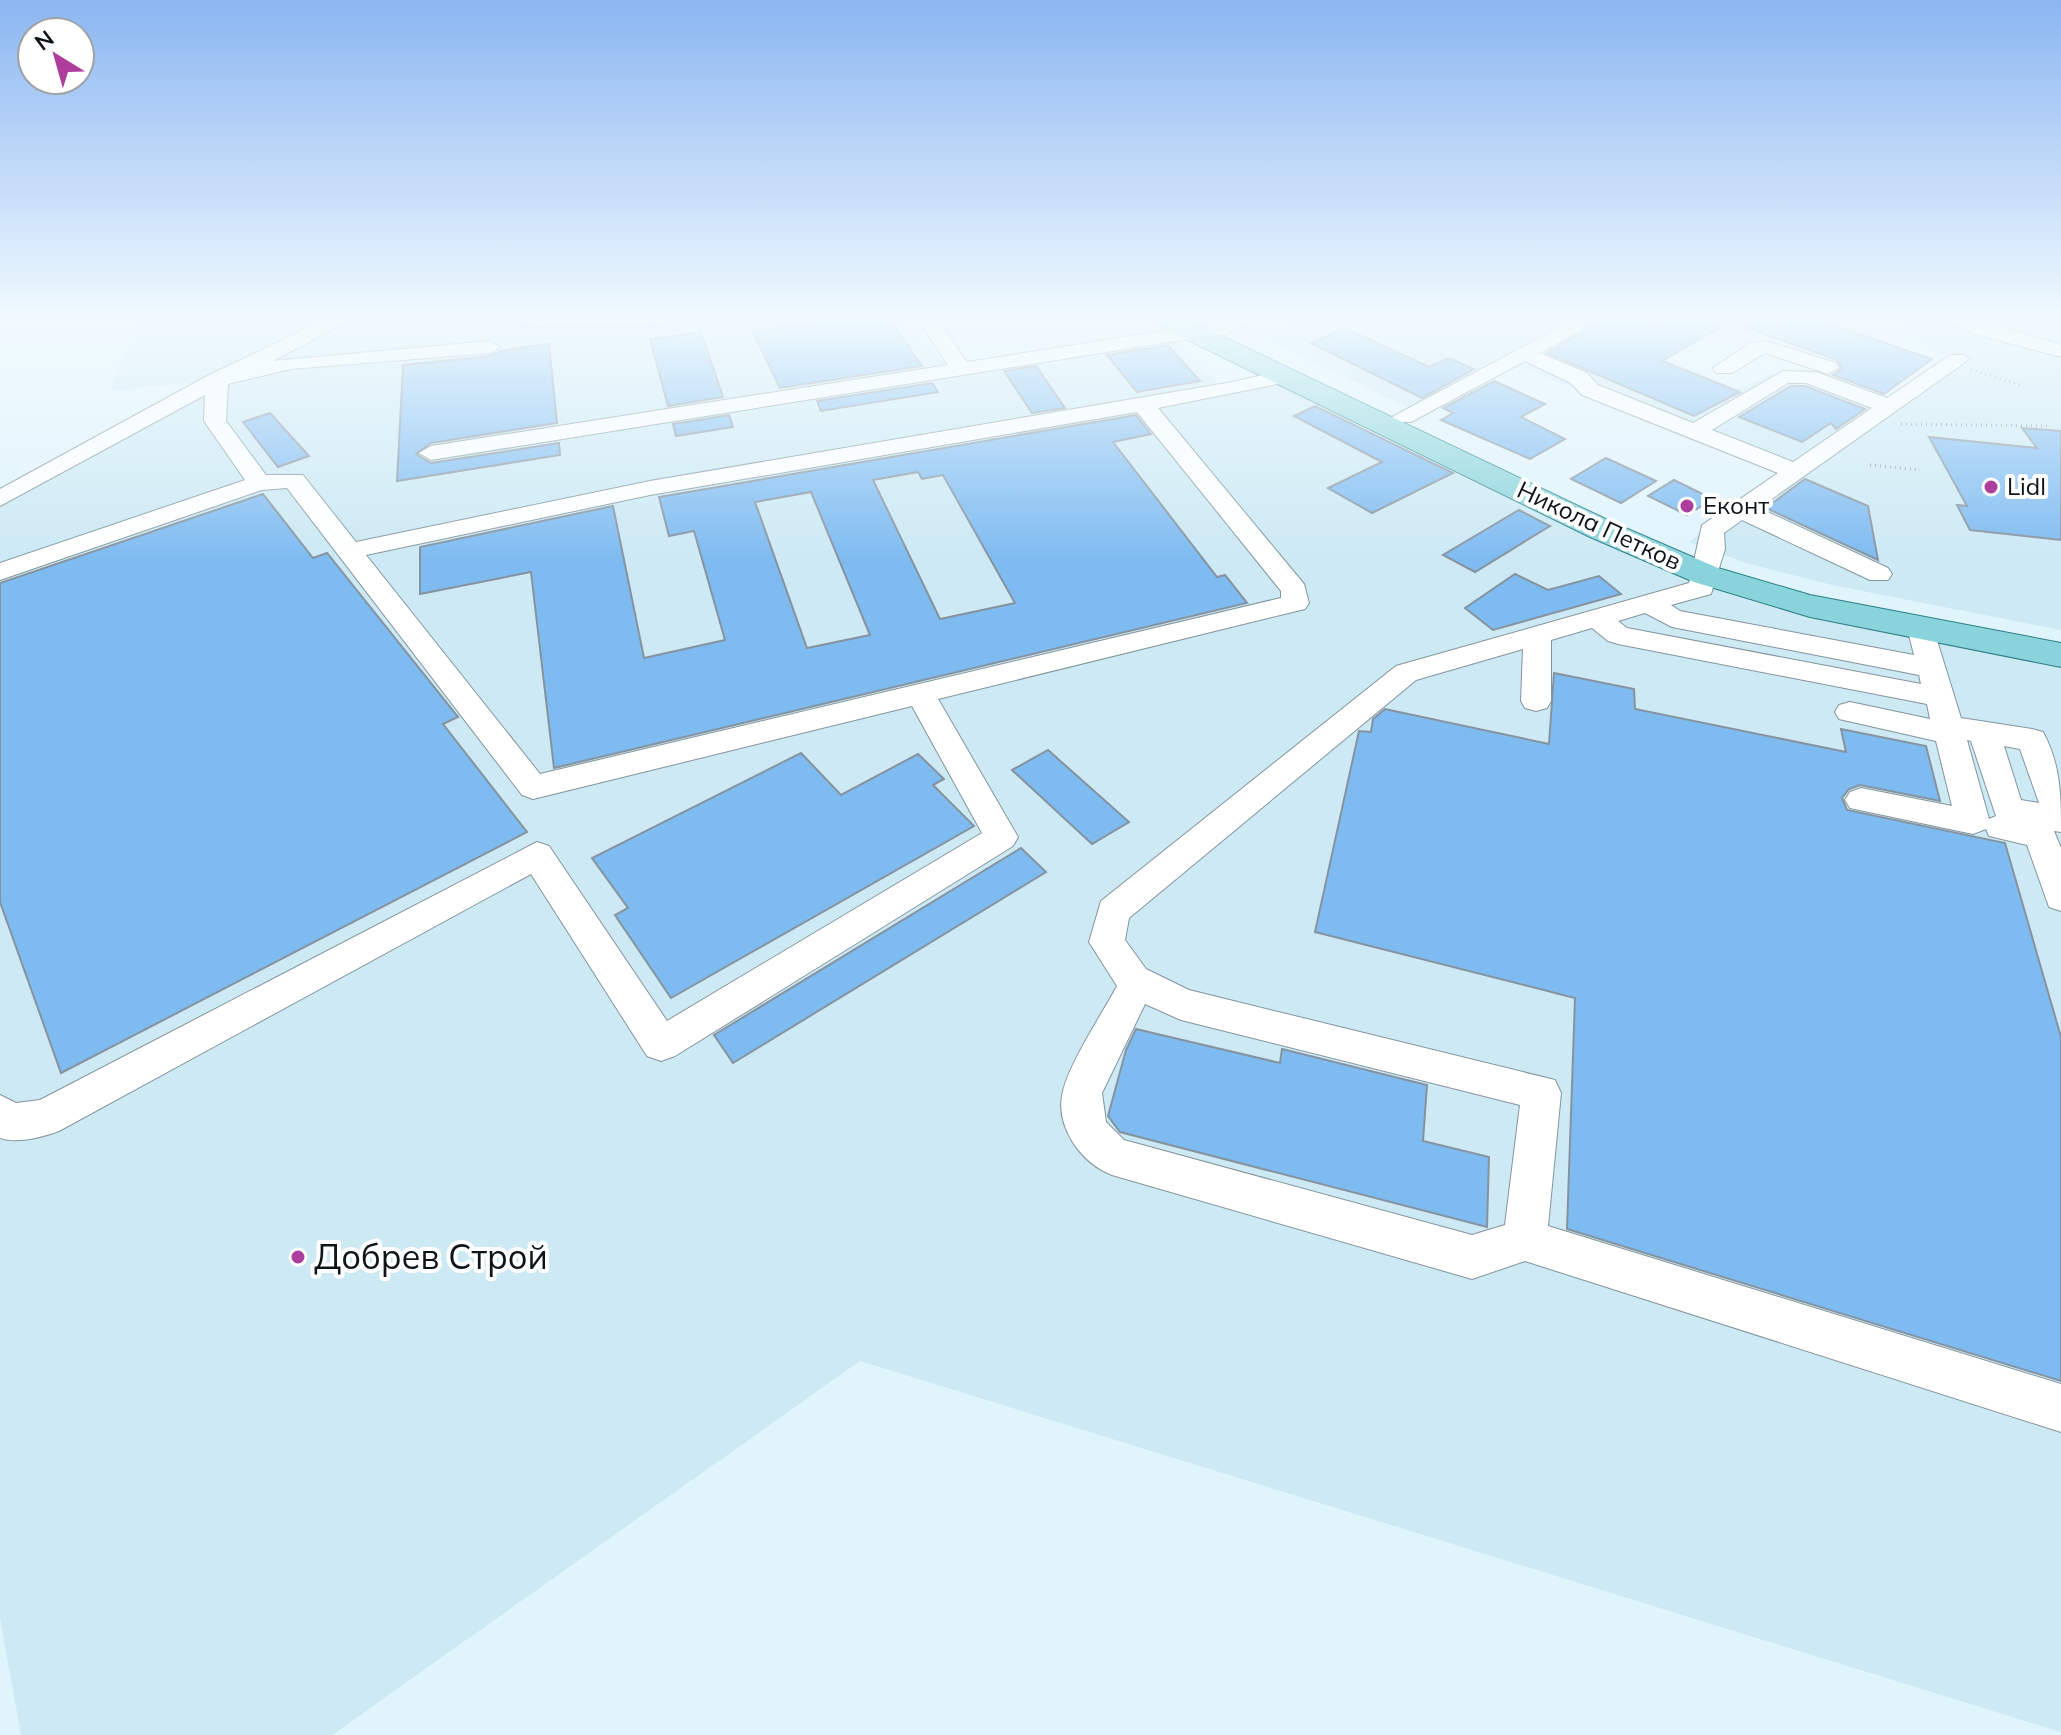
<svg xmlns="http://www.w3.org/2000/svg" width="2061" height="1735" font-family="Mulish,sans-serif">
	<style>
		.built { fill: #cce9f4 }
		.building { fill: #7ebbf1; stroke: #86939f; stroke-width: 2; fill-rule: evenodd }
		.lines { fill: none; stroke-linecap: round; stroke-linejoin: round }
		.minor-casing { stroke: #83959c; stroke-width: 2 }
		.major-casing { stroke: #2b7f86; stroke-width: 2 }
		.path { stroke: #87959b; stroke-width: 3; stroke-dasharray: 1 4; stroke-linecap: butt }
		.minor { fill: #fff; fill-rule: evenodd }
		.major { fill: #89d4da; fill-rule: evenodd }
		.poi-dot { fill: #ad3e9b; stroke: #fff; stroke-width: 3 }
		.labels { text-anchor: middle; stroke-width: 8; stroke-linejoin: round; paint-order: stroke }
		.far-poi-label { font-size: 24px; fill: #0e1518; stroke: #fff; text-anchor: start }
		.far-street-label { font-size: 24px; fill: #0e1518; stroke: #fff }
		.near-poi-label { font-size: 34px; fill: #0e1518; stroke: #fff; text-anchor: start }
	</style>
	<rect width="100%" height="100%" fill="#e0f4fc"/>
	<g class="built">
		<path d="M137 318H898L955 368 1172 335 1218 384 1259 375 1706 575 2061 655V1732L860 1361 332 1735H21L0 1618V501L215 380 110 391Z"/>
		<path d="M1295 318H1591L1414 410 1256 335Z"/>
		<path d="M1910 318H2061V630L1832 585 1746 563 1689 542 1781 474 1512 363 1581 326 1738 389 1778 371 1798 372 1886 399 1946 356 1888 331Z"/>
	</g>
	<g class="building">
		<path d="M855 318H889L922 366 780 388 753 332Z"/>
		<path d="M1605 318H1628L1654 327 1671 318H1813L1932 359 1884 394 1833 375 1842 369 1837 360 1730 322 1662 361 1740 392 1694 416 1547 353Z"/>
		<path d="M1345 328 1429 367 1449 358 1474 369 1422 398 1311 343Z"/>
		<path d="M701 332 723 397 668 406 650 339Z"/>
		<path d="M549 344 557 423 431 443 416 454 431 463 559 443 560 455 397 481 403 365 490 356 500 351Z"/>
		<path d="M1168 345 1200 381 1137 392 1107 355Z"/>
		<path d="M1036 366 1065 408 1032 413 1004 371Z"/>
		<path d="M1494 381 1545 404 1521 417 1565 439 1530 459 1441 420 1453 413 1443 408Z"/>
		<path d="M932 383 938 392 821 411 817 401Z"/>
		<path d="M1791 386H1805L1865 409 1836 429 1831 423 1802 442 1739 417Z"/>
		<path d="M1315 406 1453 473 1372 513 1328 488 1382 462 1294 416Z"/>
		<path d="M270 413 309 456 278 467 243 422Z"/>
		<path d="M729 415 733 427 676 436 673 424Z"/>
		<path d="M1136 415 1151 434 1113 442 1217 577 1225 575 1247 603 554 768 531 572 420 594V547L613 506 644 658 725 640 694 531 669 536 659 497ZM918 472 922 479 943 475 1015 603 940 619 873 480ZM811 492 870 635 807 648 755 502Z"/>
		<path d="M2022 428 2061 431V540L1970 530 1957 505 1967 506 1929 437 2037 448Z"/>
		<path d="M1606 458 1656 481 1621 503 1571 479Z"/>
		<path d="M1805 479 1868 506 1878 560 1766 508Z"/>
		<path d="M1674 480 1713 499 1687 515 1648 496Z"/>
		<path d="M263 494 313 558 327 553 458 717 443 724 527 832 61 1073 0 902V583Z"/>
		<path d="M1519 510 1550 526 1475 572 1443 555Z"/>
		<path d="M1515 574 1548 590 1599 576 1621 594 1493 630 1465 608Z"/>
		<path d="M1554 673 1634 689 1635 709 1846 752 1841 729 1926 746 1940 801 1860 785 1849 789 1842 798 1847 810 2005 843 2061 1037V1381L1567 1229 1575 998 1315 932 1359 731 1371 732 1373 719 1385 709 1549 744Z"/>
		<path d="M1048 750 1129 822 1092 844 1012 770Z"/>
		<path d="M801 753 841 795 918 754 944 779 933 785 974 826 671 998 615 915 628 908 592 858Z"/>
		<path d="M1021 848 1046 872 733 1063 714 1035Z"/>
		<path d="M1136 1029 1280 1063 1282 1049 1427 1085 1423 1141 1489 1157 1487 1227 1120 1132 1108 1116 1126 1050Z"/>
	</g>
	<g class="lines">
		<g class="minor-casing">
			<g id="minor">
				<path d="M329 318H354L273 361 490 341 500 347 490 353 291 369 228 384 226 421 266 475H303L356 542 650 481 1227 383 1285 370 1293 371 1296 376 1293 381 1158 408 1304 584 1309 603 1305 609 938 699 1018 837 1013 846 675 1056 661 1061 647 1056 531 874 59 1131C43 1137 17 1144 0 1138V1095L16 1103 40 1100 537 842 549 846 667 1021 982 833 912 706 533 799 522 795 287 488 262 490 0 580V563L245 480 204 421 205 395 0 506V489L209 375ZM1137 412 1281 591V598L540 774 366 555 650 495Z"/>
				<path d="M509 318H679L669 324 539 327 512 322Z"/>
				<path d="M912 318 937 319 967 362 1194 326 1203 330 1234 318H1261L1204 343 1194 338 431 460 419 453 431 446 948 365 923 327Z"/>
				<path d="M1577 318H1601L1540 353 1587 373 1598 385 1693 423 1783 371 1816 372 1887 398 1950 355H1964L1968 359 1964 363 1759 508 1888 568 1892 574 1888 580H1870L1742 520 1724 533 1725 549 1711 594 1671 605 1680 611 1914 655 1907 627 1911 621H1931L1961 718 2032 729 2043 732C2061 765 2061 796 2061 832L2054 831 2061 848V911L2049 907 2027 845 1989 836 1986 829 1973 834 1850 808 1845 800 1850 792 1861 788 1952 806 1936 741 1839 719 1835 712 1839 705 1850 702 1930 719 1927 704 1618 644 1608 641 1592 628 1551 640V701L1547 708 1536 711 1525 708 1521 701 1523 649 1416 680 1129 918 1125 940 1146 969 1189 990 1555 1080 1561 1093 1548 1226 2061 1384V1432L1525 1261 1472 1279 1112 1175C1081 1163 1054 1126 1063 1091 1070 1062 1102 1014 1117 986L1089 942 1101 901 1396 666 1689 583 1702 525 1778 473 1582 395 1571 383 1525 361 1411 422H1395L1392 417ZM1788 383H1806L1872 408 1793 462 1712 430ZM1645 613 1672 627 1919 675 1921 684 1627 628 1618 621ZM1967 740 1971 741 1996 816 1989 819ZM2004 746 2020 749 2039 803 2021 800ZM1145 1004 1181 1020 1520 1105 1505 1225 1472 1235 1124 1140 1106 1122 1102 1093Z"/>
				<path d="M1945 318H1970L2061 345V357L1971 333Z"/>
				<path d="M1767 341 1836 363 1839 368 1828 374 1765 353 1732 373H1716L1713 368 1750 343Z"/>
			</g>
		</g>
		<g class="major-casing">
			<path id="major" d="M1151 318H1184L1614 523 1718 568 1810 595 2061 643V667L1810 617 1694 582 1590 537 1155 324Z"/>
		</g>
		<g class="path">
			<path d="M1971 370 2024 386"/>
			<path d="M1901 424 2048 426"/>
			<path d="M1870 465 1920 470"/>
		</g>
		<use href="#minor" class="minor"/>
		<use href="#major" class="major"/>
	</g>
	<linearGradient id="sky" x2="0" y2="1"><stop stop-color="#8bb6f1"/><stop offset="0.57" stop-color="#f1fafe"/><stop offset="1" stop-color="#f1fafe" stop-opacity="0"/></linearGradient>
	<rect width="2061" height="560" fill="url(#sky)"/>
	<g class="poi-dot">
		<circle cx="1991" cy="487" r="8"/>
		<circle cx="1687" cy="506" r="8"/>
		<circle cx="298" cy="1257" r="8"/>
	</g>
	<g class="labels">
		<g class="far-poi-label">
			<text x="2007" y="495">Lidl</text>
			<text x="1703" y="514">Еконт</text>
		</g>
		<g class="far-street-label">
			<text transform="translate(1599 526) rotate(25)" y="8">Никола Петков</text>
		</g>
		<g class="near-poi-label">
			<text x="314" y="1269">Добрев Строй</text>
		</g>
	</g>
	<g transform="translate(56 56) rotate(323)"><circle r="38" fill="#ffffff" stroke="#9fa1a3" stroke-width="2"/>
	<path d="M0-6L14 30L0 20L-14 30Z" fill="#ad3e9b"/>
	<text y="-12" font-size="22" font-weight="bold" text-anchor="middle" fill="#0e1518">N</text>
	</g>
</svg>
